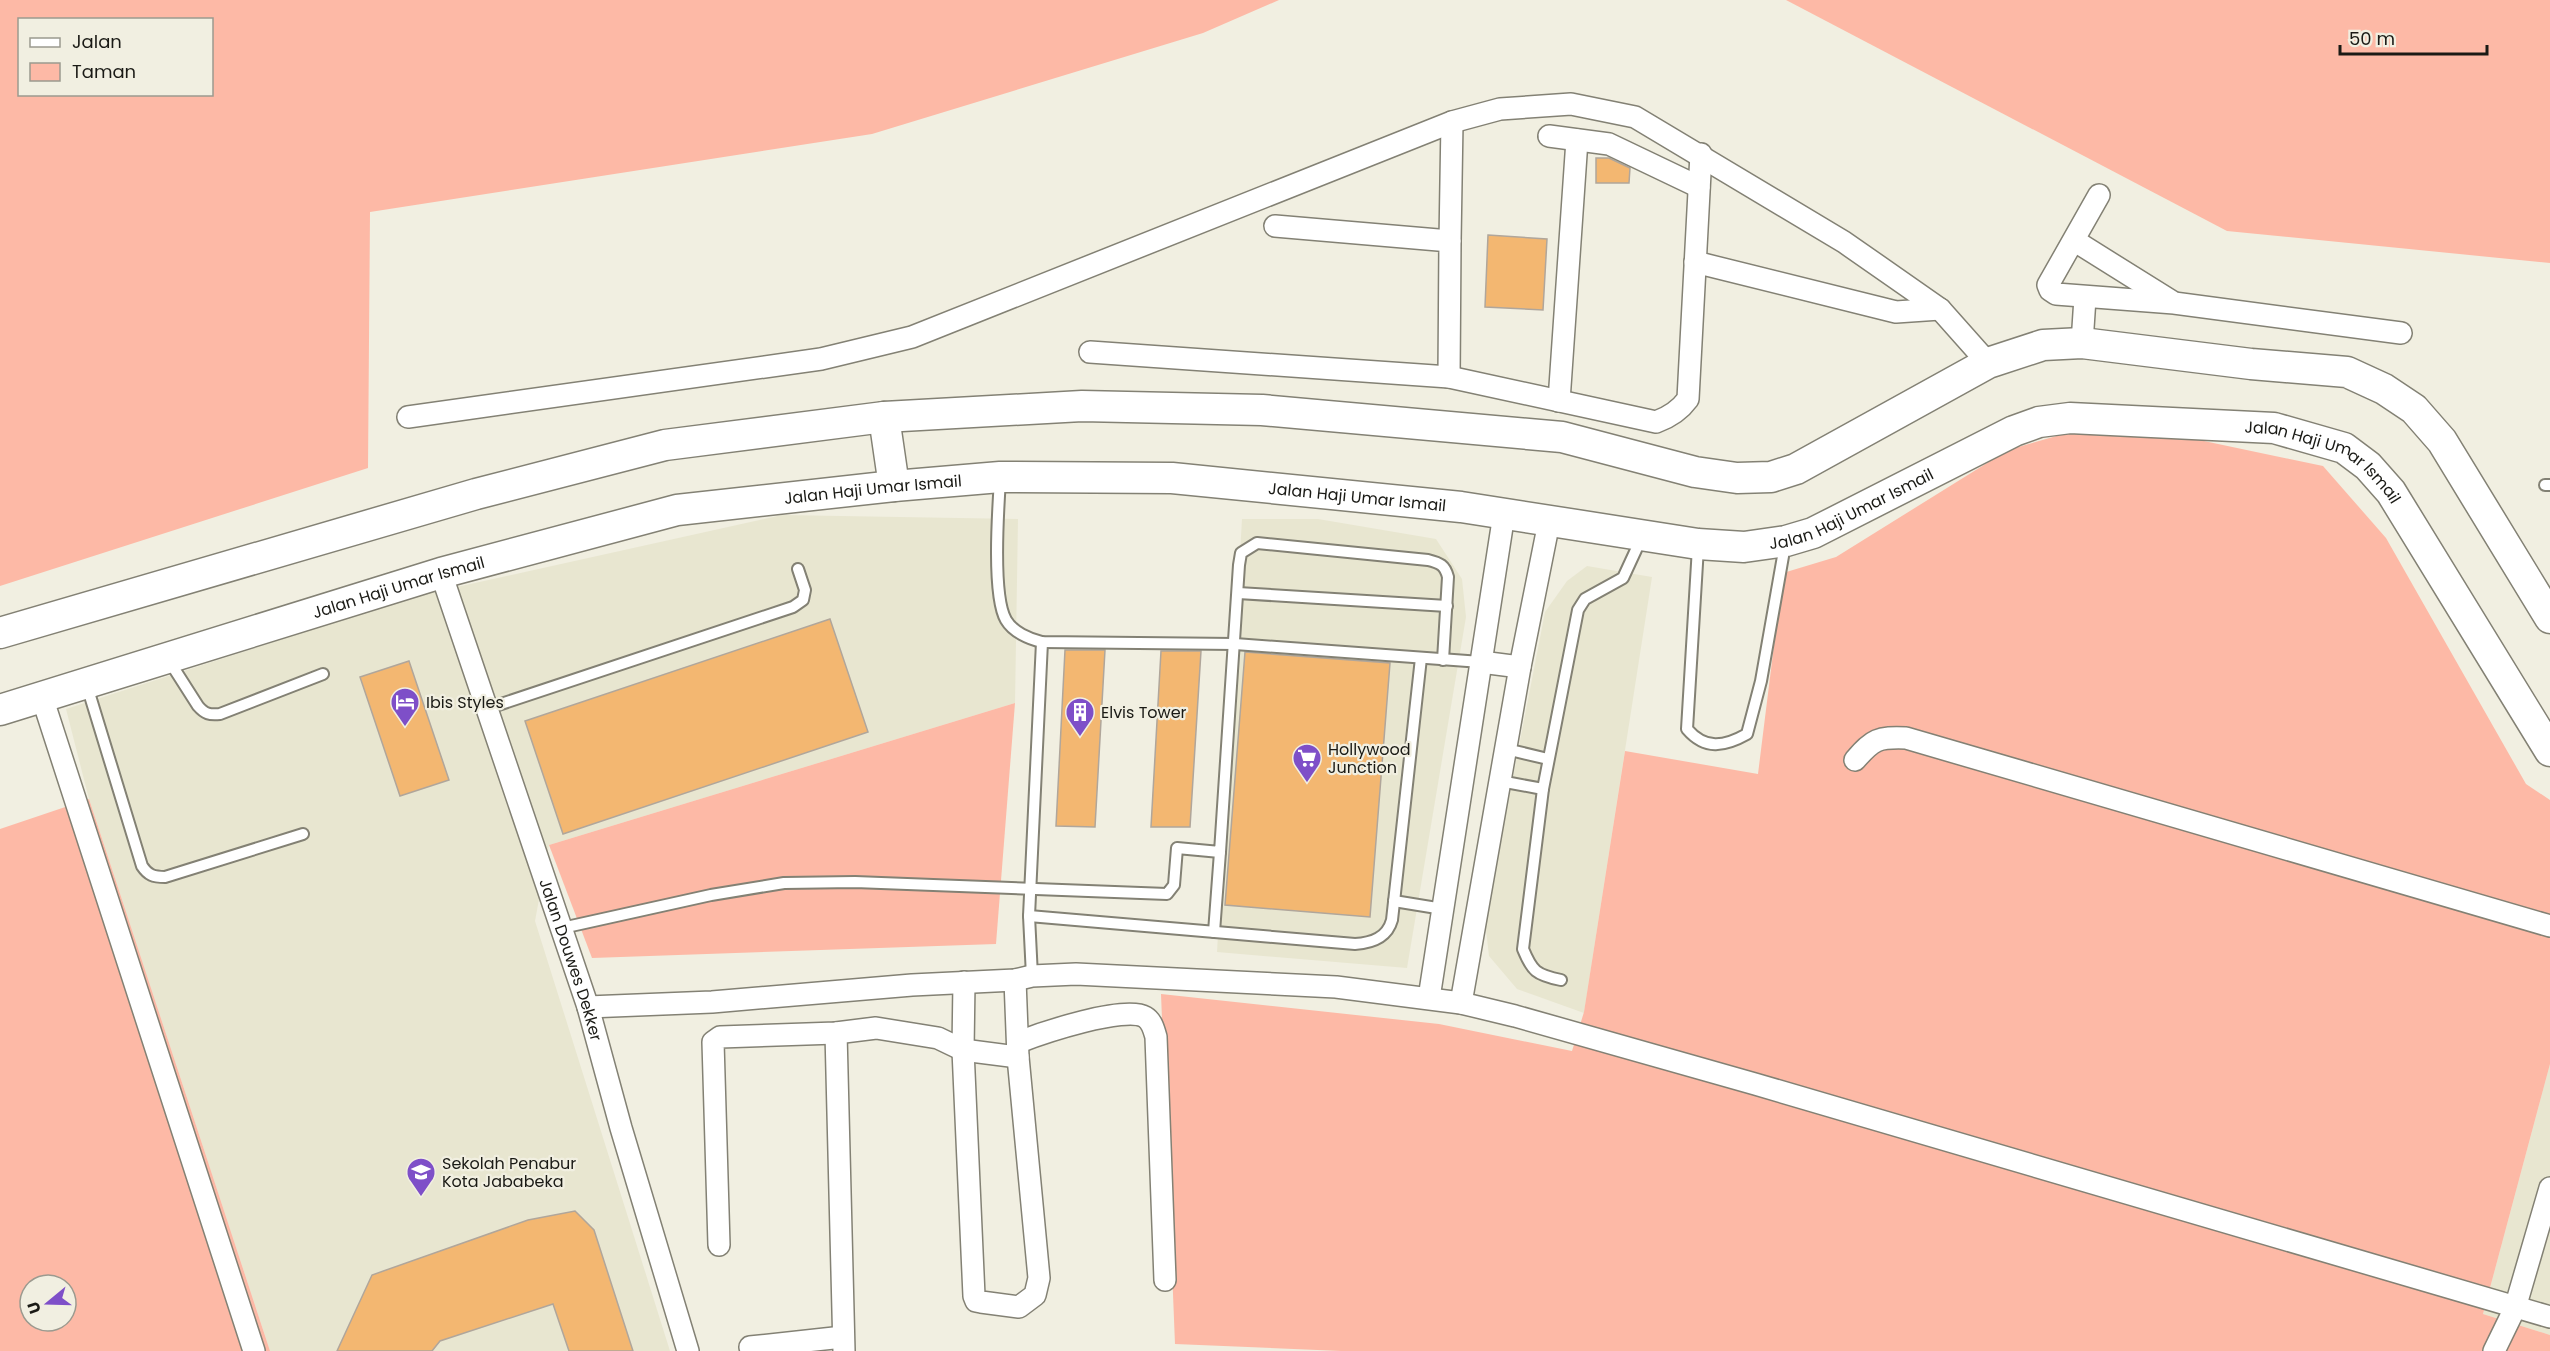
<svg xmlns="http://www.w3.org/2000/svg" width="2550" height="1351" font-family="Poppins,sans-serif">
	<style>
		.built { fill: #e8e6d0 }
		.green { fill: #fdb9a6; fill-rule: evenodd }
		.building { fill: #f3b771; stroke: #b0a69b; stroke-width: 1.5 }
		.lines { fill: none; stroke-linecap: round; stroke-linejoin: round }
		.service-casing { stroke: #838174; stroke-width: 14 }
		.minor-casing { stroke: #838174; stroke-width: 24 }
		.secondary-casing { stroke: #838174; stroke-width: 33 }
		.service { stroke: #fff; stroke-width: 10 }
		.minor { stroke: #fff; stroke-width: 21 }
		.secondary { stroke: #fff; stroke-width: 30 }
		.labels { text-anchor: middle; stroke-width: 4.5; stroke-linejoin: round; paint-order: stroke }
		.street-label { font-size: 16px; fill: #1a1a15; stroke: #f1efe1 }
		.poi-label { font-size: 16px; fill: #1a1a15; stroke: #f1efe1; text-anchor: start }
	</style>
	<rect width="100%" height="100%" fill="#f1efe1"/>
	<g class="built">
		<path d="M782 515 1018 519 1015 703 549 845 535 921 670 1351H270L89 799 66 709 416 596Z"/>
		<path d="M1242 519H1318L1436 539 1462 579 1466 617 1407 968 1217 952Z"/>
		<path d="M1587 566 1652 577 1584 1013 1517 989 1489 956 1485 921 1545 612 1567 581Z"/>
		<path d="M2550 1064V1335L2483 1314Z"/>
	</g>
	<g class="green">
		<path d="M0 0H1279L1203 33 872 134 370 212 368 468 0 586ZM20 20H212V94H20Z"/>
		<path d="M1786 0H2550V263L2227 231Z"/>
		<path d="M2109 421 2323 466 2386 538 2526 784 2550 800V1064L2483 1314 2550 1335V1351H1341L1175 1344 1161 994 1439 1024 1572 1051 1584 1012 1625 751 1758 774 1783 573 1836 557 2008 450Z"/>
		<path d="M1015 703 996 944 592 958 549 845Z"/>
		<path d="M89 799 270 1351H0V829ZM30 1285H66V1321H30Z"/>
	</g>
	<g class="building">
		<path d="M1596 158H1609L1630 168 1629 183H1596Z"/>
		<path d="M1488 235 1547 239 1543 310 1485 307Z"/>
		<path d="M830 619 868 732 563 834 525 721Z"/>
		<path d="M1065 650H1105L1095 827 1056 826Z"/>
		<path d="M1161 651H1201L1190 827H1151Z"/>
		<path d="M1245 652 1390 663 1370 917 1225 905Z"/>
		<path d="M409 661 449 780 400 796 360 677Z"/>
		<path d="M575 1211 594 1230 633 1351H569L553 1304 440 1341 432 1351H337L372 1275 528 1220Z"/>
	</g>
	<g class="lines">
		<g class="service-casing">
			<g id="service">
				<path d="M1000 480C998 510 992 596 1006 620 1013 632 1029 639 1042 642L1235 644 1481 662"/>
				<path d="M2545 485H2550"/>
				<path d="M1698 547 1687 729C1705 750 1724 747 1747 734L1761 681 1785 545"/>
				<path d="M1238 593 1447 606"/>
				<path d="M168 659 198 706C205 714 209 715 220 714L323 674"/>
				<path d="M87 686 142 866C148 875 153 877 165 877L303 834"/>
				<path d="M486 709 793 607 803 600 805 590 798 569"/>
				<path d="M1506 749 1548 759"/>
				<path d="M1500 781 1543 789"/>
				<path d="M1394 901 1443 909"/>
				<path d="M1029 916 1355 944C1372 943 1387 938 1392 920L1421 658"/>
				<path d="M562 928 711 895 784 883 855 882 1167 894 1174 885 1177 848 1220 852 1239 565 1241 553 1257 543 1428 560C1440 563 1445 565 1448 577L1443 660"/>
				<path d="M1214 932 1220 852"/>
				<path d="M1032 976 1029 916 1042 642"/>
				<path d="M1561 980C1536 975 1532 971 1523 949L1543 789 1578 610 1585 599 1623 578 1641 539"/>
			</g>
		</g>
		<g class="minor-casing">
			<g id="minor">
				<path d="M1549 136 1609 144 1699 187"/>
				<path d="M2099 195 2048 285 2050 290 2056 294 2174 303 2401 333"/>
				<path d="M1275 226 1450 241 1449 377"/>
				<path d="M1450 241 1452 122"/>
				<path d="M2075 241 2171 301"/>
				<path d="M1695 262 1896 312 1940 309"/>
				<path d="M2082 343 2085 298"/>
				<path d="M1090 352 1449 377 1656 422C1670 417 1680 410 1688 399L1701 154"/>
				<path d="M1559 401 1577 140"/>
				<path d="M408 417 821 359 912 337 1452 122 1500 109 1571 104 1635 117 1844 242 1940 309 1988 363"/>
				<path id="s1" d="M441 573 588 1007 621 1128 688 1351"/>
				<path d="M1481 662 1520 667"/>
				<path d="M42 697 254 1351"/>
				<path d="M1855 760C1873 739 1878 737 1906 738L2550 926"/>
				<path d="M964 982 963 1050 974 1296 976 1301 981 1302 1019 1307 1035 1295 1039 1278 1018 1057 1015 980"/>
				<path d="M1429 998 1504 514"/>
				<path d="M1461 1003 1520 667 1549 522"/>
				<path d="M588 1007 712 1002 912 985 1015 980 1032 976 1076 974 1336 987 1461 1003 1515 1016 1755 1084 2550 1317"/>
				<path d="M836 1033 844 1351"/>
				<path d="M1019 1042C1042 1033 1125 1005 1145 1017 1152 1021 1154 1030 1156 1037L1165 1280"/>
				<path d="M719 1245 713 1042 720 1037 836 1033 876 1028 938 1038 963 1050 1018 1057"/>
				<path d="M750 1347 843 1337"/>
				<path d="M2494 1351 2515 1308 2550 1188"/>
			</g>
		</g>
		<g class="secondary-casing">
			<g id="secondary">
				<path d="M884 417 894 486"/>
				<path d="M0 633 476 494 665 445 884 417 1082 406 1262 410 1562 437 1695 472 1737 478 1771 477 1796 469 1988 363 2043 345 2082 343 2251 364 2347 372 2384 389 2414 409 2442 441 2550 618"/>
				<path id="s2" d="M0 710 441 573 677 510 894 486 1000 477 1172 478 1461 507 1698 544 1744 547 1786 541 1813 533 2014 431 2039 422 2070 418 2274 428 2344 448 2368 466 2391 492 2550 751"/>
			</g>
		</g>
		<use href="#service" class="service"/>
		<use href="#minor" class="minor"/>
		<use href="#secondary" class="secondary"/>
	</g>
	<defs>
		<g id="hotel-pin" transform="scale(1.5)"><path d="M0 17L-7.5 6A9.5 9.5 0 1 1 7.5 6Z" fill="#7e4fc8" stroke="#f1efe1"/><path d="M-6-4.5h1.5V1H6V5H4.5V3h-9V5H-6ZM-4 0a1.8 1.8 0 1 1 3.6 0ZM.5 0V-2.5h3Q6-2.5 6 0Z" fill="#fff"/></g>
		<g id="building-pin" transform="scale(1.5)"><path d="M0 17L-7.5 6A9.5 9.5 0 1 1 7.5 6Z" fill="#7e4fc8" stroke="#f1efe1"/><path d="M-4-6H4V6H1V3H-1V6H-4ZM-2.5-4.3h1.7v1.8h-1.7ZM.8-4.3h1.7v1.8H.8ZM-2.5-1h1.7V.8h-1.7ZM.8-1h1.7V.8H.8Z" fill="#fff"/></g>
		<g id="supermarket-pin" transform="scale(1.5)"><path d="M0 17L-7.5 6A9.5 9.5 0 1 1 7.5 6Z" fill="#7e4fc8" stroke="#f1efe1"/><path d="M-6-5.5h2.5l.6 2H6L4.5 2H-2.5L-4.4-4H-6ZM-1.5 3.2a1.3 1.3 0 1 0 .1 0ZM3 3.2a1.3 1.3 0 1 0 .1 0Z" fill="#fff"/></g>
		<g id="school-pin" transform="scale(1.5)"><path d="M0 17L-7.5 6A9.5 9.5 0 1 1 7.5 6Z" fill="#7e4fc8" stroke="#f1efe1"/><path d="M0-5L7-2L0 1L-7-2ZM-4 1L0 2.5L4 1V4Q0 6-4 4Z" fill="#fff"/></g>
	</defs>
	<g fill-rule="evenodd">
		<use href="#hotel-pin" x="405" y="702"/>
		<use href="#building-pin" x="1080" y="712"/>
		<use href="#supermarket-pin" x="1307" y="758"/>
		<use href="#school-pin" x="421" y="1172"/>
	</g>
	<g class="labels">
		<g class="street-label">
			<text dy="6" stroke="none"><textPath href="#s2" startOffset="2397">Jalan Haji Umar Ismail</textPath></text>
			<text dy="6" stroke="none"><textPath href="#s2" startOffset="903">Jalan Haji Umar Ismail</textPath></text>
			<text dy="6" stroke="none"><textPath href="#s2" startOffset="1389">Jalan Haji Umar Ismail</textPath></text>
			<text dy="6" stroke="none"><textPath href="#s2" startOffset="1894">Jalan Haji Umar Ismail</textPath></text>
			<text dy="6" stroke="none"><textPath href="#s2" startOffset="417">Jalan Haji Umar Ismail</textPath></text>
			<text dy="6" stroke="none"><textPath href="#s1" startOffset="408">Jalan Douwes Dekker</textPath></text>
		</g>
		<g class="poi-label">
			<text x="426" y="708">Ibis Styles</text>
			<text x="1101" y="718">Elvis Tower</text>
			<text x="1328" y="755">Hollywood<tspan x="1328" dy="18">Junction</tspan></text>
			<text x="442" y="1169">Sekolah Penabur<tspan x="442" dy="18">Kota Jababeka</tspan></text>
		</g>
	</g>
	<rect x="18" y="18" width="195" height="78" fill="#f1efe1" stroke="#9b9a8f" stroke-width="1.5"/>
	<rect x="30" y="38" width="30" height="9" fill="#ffffff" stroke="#9b9a8f" stroke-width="1.5"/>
	<text x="72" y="48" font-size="18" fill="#1a1a15">Jalan</text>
	<rect x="30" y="63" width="30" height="18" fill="#fdb9a6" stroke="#9b9a8f" stroke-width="1.5"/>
	<text x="72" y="78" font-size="18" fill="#1a1a15">Taman</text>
	<g transform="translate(48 1303) rotate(251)"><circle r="28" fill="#f1efe1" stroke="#9b9a8f" stroke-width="1.5"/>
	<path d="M0-4.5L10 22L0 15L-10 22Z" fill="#7e4fc8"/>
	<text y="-9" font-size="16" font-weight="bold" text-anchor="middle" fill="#1a1a15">U</text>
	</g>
	<path d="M2340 45v9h147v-9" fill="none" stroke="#1a1a15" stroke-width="3"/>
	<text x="2349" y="45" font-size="18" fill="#1a1a15" stroke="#f1efe1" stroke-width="4.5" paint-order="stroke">50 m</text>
</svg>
